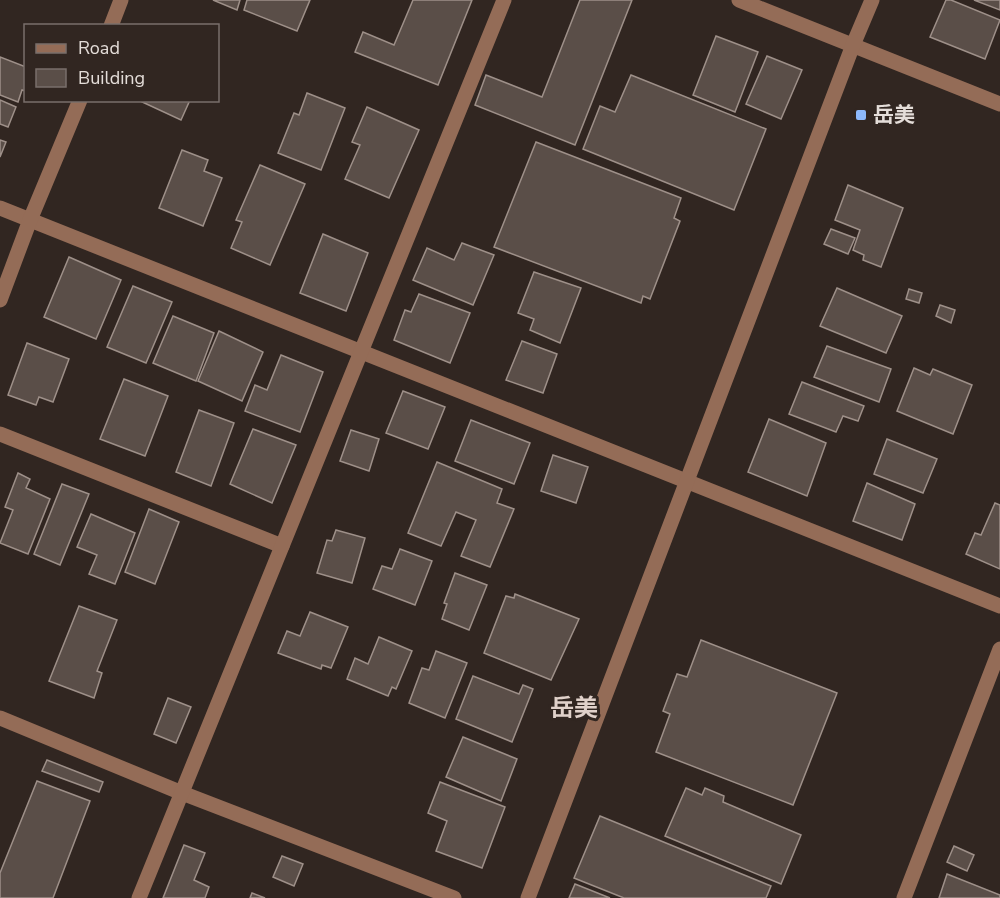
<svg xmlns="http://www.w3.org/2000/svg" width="1000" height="898" font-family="'Nunito Sans','Noto Sans JP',sans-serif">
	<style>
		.building { fill: #5a4e48; stroke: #9e9089; stroke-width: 1.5 }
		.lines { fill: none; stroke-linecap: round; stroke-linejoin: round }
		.minor { stroke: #946c57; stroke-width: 15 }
		.poi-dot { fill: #8db9fc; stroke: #312621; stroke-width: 2 }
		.labels { text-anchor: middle; stroke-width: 6; stroke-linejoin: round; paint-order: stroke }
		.poi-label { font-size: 21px; font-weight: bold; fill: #e4ddd9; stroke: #312621; text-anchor: start }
		.quarter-label { font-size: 24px; font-weight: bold; fill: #e0d1ca; stroke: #312621 }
	</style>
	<rect width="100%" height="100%" fill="#312621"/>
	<g class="building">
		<path d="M213 0H240L237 10Z"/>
		<path d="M247 0H310L297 31 244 10Z"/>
		<path d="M413 0H472L438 85 355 52 363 32 394 45Z"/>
		<path d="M580 0H632L575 145 475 105 486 75 542 97Z"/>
		<path d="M946 0H951L1000 20 985 59 930 37Z"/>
		<path d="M974 0H1000V10Z"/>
		<path d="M716 36 758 52 735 112 693 95Z"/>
		<path d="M767 56 802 70 781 119 746 104Z"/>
		<path d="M0 57 26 67V91L22 90 18 102 0 95Z"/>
		<path d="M631 75 766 129 734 210 583 149 600 106 615 112Z"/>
		<path d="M307 93 345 108 321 170 278 153 294 113 299 115Z"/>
		<path d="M0 100 16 107 8 127 0 124Z"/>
		<path d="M138 100H190L181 120Z"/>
		<path d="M367 107 419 130 389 198 345 179 360 145 352 142Z"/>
		<path d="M0 140 6 142 0 157Z"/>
		<path d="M536 142 681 198 674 218 680 221 650 299 643 296 641 303 494 247Z"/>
		<path d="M182 150 208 160 204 171 222 178 203 226 159 208Z"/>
		<path d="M260 165 305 184 270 265 231 248 242 222 236 220Z"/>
		<path d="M848 185 903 208 881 267 863 260 864 255 853 250 860 230 835 220Z"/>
		<path d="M831 229 855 238 848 254 824 244Z"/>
		<path d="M323 234 368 253 346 311 300 293Z"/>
		<path d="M462 243 494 255 473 305 413 280 427 248 454 260Z"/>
		<path d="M69 257 121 280 96 339 44 317Z"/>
		<path d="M534 272 581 288 560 343 530 330 534 319 518 313Z"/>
		<path d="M133 286 172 302 146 363 107 347Z"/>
		<path d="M837 288 902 316 886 353 820 326Z"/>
		<path d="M909 289 922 293 919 303 906 299Z"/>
		<path d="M419 294 470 313 450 363 394 340 405 310 411 312Z"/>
		<path d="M940 305 955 310 951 323 936 316Z"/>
		<path d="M173 316 214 333 196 381 153 363Z"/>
		<path d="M219 331 263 352 242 401 198 381Z"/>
		<path d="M522 341 557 354 543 393 506 380Z"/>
		<path d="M27 343 69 359 53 402 39 397 36 405 8 395Z"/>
		<path d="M827 346 891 369 879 402 814 377Z"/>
		<path d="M281 355 323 372 300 432 245 411 255 385 267 390Z"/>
		<path d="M914 368 930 375 933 369 972 385 953 434 897 411Z"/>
		<path d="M124 379 168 396 145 456 100 439Z"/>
		<path d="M802 382 864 406 858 421 843 416 836 432 789 414Z"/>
		<path d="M403 391 445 407 428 449 386 433Z"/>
		<path d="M199 410 234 423 211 486 176 472Z"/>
		<path d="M769 419 826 443 807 496 748 472Z"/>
		<path d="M471 420 530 443 514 484 455 461Z"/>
		<path d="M253 429 296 445 272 503 230 484Z"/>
		<path d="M351 430 379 439 369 471 340 461Z"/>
		<path d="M887 439 937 459 923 493 874 474Z"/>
		<path d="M553 455 588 467 576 503 541 491Z"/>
		<path d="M437 462 502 489 497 503 514 509 490 567 461 556 476 520 456 512 441 546 408 533Z"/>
		<path d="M18 473 30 479 26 488 50 499 28 554 0 543 13 510 5 507Z"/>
		<path d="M867 483 915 504 902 540 853 521Z"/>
		<path d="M62 484 89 494 60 565 34 554Z"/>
		<path d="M995 503 1000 505V569L966 554 975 533 981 535Z"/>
		<path d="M149 509 179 522 155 584 125 572Z"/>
		<path d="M91 514 135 533 115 584 89 574 97 555 77 547Z"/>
		<path d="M336 530 365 538 352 583 317 573 327 540 332 541Z"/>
		<path d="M400 549 432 561 415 605 373 589 382 566 392 569Z"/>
		<path d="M455 573 487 585 469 630 442 619 447 604 444 603Z"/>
		<path d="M515 594 579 619 551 680 484 653 506 596 514 598Z"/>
		<path d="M79 606 117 620 97 671 102 673 94 698 49 681Z"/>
		<path d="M310 612 348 627 331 668 322 665 321 669 278 653 287 631 300 636Z"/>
		<path d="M379 637 412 651 396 689 392 687 388 696 347 679 355 658 368 664Z"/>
		<path d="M701 640 837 693 793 805 656 752 670 714 663 711 677 674 687 677Z"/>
		<path d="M436 651 467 663 445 718 409 703 422 668 429 670Z"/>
		<path d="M473 676 519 694 523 685 533 689 512 742 456 719Z"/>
		<path d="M168 698 191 707 176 743 154 734Z"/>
		<path d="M463 737 517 759 501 801 446 777Z"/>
		<path d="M47 760 103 782 99 792 42 771Z"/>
		<path d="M37 781 90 801 53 898H0V873Z"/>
		<path d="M440 782 505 807 482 868 436 851 447 821 428 813Z"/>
		<path d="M686 788 702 795 705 788 724 796 723 802 801 835 781 884 665 836Z"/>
		<path d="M600 816 771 886 766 898H624L574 878Z"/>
		<path d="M184 845 205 853 194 880 209 887 205 898H163Z"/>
		<path d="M954 846 974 855 967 871 947 862Z"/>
		<path d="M282 856 303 864 294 886 273 877Z"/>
		<path d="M947 874 1000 895V898H939Z"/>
		<path d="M575 884 610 898H569Z"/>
		<path d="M252 893 265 898H250Z"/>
	</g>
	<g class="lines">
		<g class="minor">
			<path d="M739 0 1000 104"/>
			<path d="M111 26 121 0"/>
			<path d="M0 208 1000 606"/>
			<path d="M0 300 30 220 80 100"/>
			<path d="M0 434 282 546"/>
			<path d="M0 718 182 793 454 898"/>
			<path d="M139 898 504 0"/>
			<path d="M528 898 853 45 872 0"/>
			<path d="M904 898 1000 649"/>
		</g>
	</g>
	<rect class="poi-dot" x="855" y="109" width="12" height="12" rx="3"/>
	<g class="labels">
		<g class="poi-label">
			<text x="873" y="122">岳美</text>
		</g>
		<g class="quarter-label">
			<text x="574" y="716">岳美</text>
		</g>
	</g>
	<rect x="24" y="24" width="195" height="78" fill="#312621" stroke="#796f6b" stroke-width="1.5"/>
	<rect x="36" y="44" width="30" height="9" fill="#946c57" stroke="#796f6b" stroke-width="1.5"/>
	<text x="78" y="54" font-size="18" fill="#e4ddd9">Road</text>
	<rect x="36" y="69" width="30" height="18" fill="#5a4e48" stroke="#796f6b" stroke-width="1.5"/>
	<text x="78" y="84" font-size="18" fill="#e4ddd9">Building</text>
</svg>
